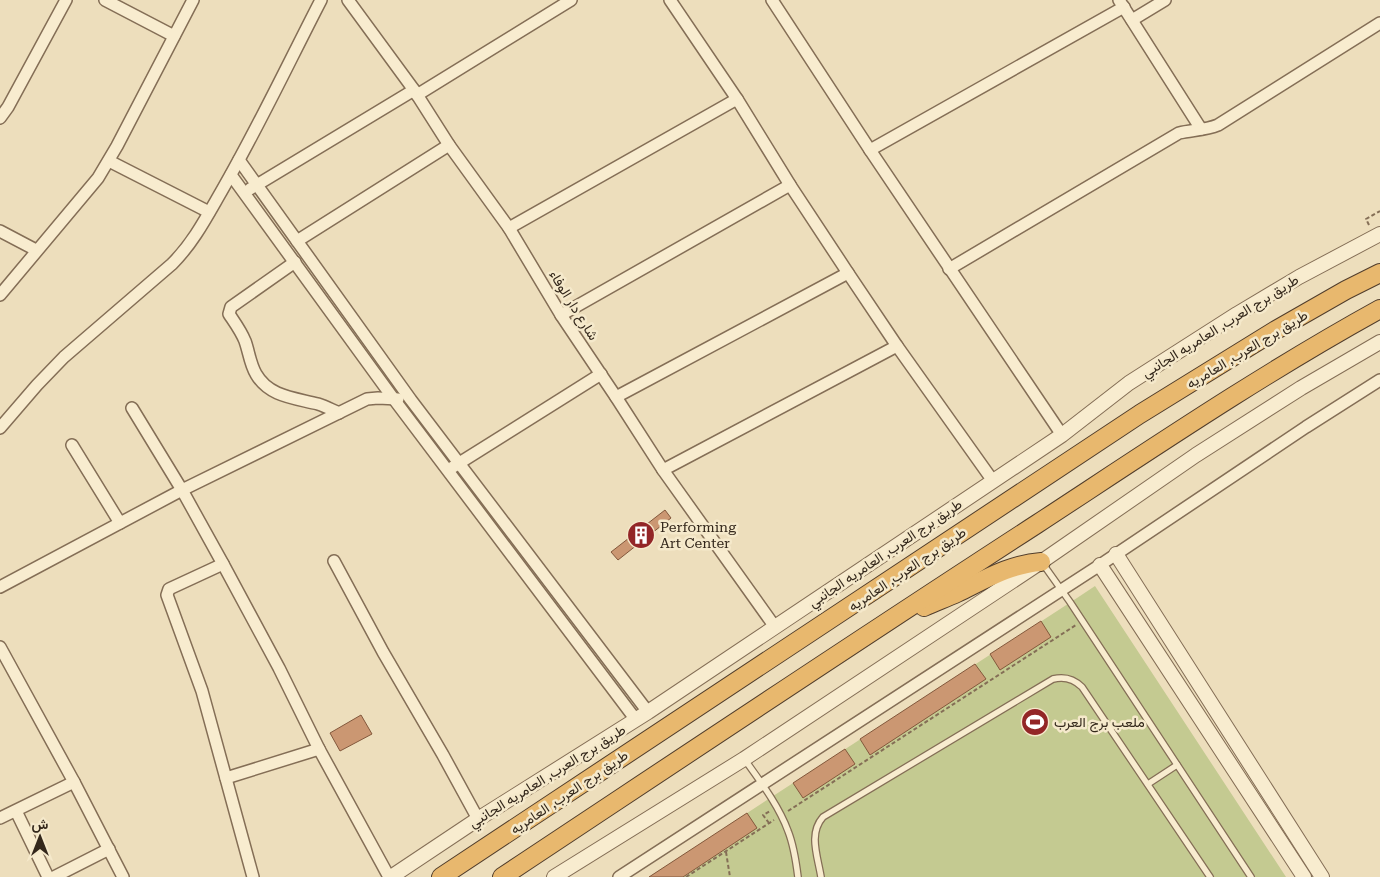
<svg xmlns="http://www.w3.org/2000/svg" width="1380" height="877" font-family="'Roboto Serif',Vazirmatn,serif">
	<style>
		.green { fill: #c4ca91 }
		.building { fill: #cb9772; stroke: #83583c }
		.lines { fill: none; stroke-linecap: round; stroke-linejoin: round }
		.service-casing { stroke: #846e56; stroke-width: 8 }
		.minor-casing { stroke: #846e56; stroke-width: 14 }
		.tertiary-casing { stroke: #846e56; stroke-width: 16 }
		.trunk-casing { stroke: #513d2b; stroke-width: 20 }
		.path { stroke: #846e56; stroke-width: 2; stroke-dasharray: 4 2.5; stroke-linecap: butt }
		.service { stroke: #f8eccf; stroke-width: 5.5 }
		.minor { stroke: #f8eccf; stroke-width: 11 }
		.tertiary { stroke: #f8eccf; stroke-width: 14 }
		.trunk { stroke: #e8b86e; stroke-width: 18 }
		.labels { text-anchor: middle; stroke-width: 5; stroke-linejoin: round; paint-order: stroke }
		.street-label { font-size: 14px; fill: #33271b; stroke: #f5e9cb }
		.poi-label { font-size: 14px; fill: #33271b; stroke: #f5e9cb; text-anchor: start }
	</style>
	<rect width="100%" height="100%" fill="#eddebc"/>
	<path class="green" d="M1095 586 1286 877H649L1077 598Z"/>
	<g class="building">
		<path d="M665 510 671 518 618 560 611 552Z"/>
		<path d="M1041 621 1051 637 1000 670 990 654Z"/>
		<path d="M975 664 986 679 870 755 860 739Z"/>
		<path d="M361 715 372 734 340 751 330 733Z"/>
		<path d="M845 749 855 764 803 798 793 783Z"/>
		<path d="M747 813 757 828 683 877H649Z"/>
	</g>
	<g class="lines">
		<g class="service-casing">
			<g id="service">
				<path d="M1043 564 1070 602 1251 877"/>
				<path d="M745 760C760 781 779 806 788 831 794 846 796 861 798 877"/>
				<path d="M1148 784 1177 765"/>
				<path d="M821 877C818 857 808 834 823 817L1053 679C1065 676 1074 679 1082 687L1210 877"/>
			</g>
		</g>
		<g class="minor-casing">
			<g id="minor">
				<path d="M105 0 174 36"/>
				<path d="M348 0 414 90 449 145 509 228 561 315 616 397 663 470 775 627"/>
				<path d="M670 0 737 99 790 185 848 273 897 346 993 481"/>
				<path d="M772 0 870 150 1062 435"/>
				<path d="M1119 0 1201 129"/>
				<path d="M1132 20 1165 0"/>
				<path d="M417 95 571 0"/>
				<path d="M0 118 8 107 66 0"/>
				<path d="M870 150 1124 7"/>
				<path d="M239 160 411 400 648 712"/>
				<path d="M109 161 209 212"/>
				<path d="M231 175 393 398 636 720"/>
				<path d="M250 189 414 90"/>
				<path d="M509 228 737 99"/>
				<path d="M0 231 36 250"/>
				<path d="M297 241 449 145"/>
				<path d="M295 262 231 307 229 314C235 323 241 331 245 341 249 352 250 364 256 374 269 397 295 398 318 404 325 406 332 410 339 413"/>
				<path d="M949 269 1179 133C1192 130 1206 130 1218 125L1380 23"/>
				<path d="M0 295 98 178 117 146 193 0"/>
				<path d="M561 315 790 185"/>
				<path d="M616 397 848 273"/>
				<path d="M132 408 182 490 223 564 279 668 319 749 389 877"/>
				<path d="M0 428 37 385 64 357 172 264C193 243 206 218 221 192 257 130 288 64 321 0"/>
				<path d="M72 445 120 523"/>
				<path d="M453 467 601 374"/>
				<path d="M663 470 897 346"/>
				<path d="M334 561 383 652 443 755 478 819"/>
				<path d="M223 564 169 589 167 595 202 691 253 877"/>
				<path d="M0 587 182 490 367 399 378 398 398 399"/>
				<path d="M0 647 74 782 123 877"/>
				<path d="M226 778 319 749"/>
				<path d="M16 811 48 877"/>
				<path d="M0 818 74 782"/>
				<path d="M54 877 109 849"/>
				<path d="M619 877 1100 565 1306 427 1380 380"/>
			</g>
		</g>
		<g class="tertiary-casing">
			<g id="tertiary">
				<path d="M1116 554 1322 877"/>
				<path d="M1100 565 1304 877"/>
				<path d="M391 877 478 819 648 712 1062 435 1129 383 1237 314 1299 277 1380 234"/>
				<path d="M554 877 744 759 1041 562 1196 455 1301 388 1380 342"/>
			</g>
		</g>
		<g class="trunk-casing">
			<g id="trunk">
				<path d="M924 607C935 602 946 598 957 593 984 580 1010 564 1041 562"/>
				<path d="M441 877 1140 414 1276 330 1346 290 1380 273"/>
				<path d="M502 877C680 759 858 640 1037 524 1150 450 1262 374 1380 309"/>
			</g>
		</g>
		<g class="path">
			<path d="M1369 225 1366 219 1380 211"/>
			<path d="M788 811 1076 625"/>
			<path d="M769 823 763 815 770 811"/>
			<path d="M726 852 730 877"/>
			<path d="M686 877 774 820"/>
		</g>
		<use href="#service" class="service"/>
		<use href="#minor" class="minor"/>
		<use href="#tertiary" class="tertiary"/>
		<use href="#trunk" class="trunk"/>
	</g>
	<defs>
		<g id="building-disc" transform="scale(1.4375)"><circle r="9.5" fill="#932627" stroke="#f5e9cb"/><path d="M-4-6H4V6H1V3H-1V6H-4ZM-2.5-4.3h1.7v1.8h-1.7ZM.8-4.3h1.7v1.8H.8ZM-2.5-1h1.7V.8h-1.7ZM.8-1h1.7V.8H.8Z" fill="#fff"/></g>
		<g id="stadium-disc" transform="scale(1.4375)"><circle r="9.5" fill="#932627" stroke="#f5e9cb"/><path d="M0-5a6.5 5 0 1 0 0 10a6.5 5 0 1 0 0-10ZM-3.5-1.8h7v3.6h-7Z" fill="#fff"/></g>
	</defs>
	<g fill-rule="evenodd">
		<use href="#building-disc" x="641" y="535"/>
		<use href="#stadium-disc" x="1035" y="722"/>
	</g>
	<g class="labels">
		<g class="street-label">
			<text transform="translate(574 305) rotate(58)" y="5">شارع دار الوفاء</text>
			<text transform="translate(1220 326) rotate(-32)" y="5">طريق برج العرب, العامريه الجانبي</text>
			<text transform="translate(1247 349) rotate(-31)" y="5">طريق برج العرب, العامريه</text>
			<text transform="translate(885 553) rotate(-34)" y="5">طريق برج العرب, العامريه الجانبي</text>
			<text transform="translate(907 569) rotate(-34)" y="5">طريق برج العرب, العامريه</text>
			<text transform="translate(547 776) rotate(-32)" y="5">طريق برج العرب, العامريه الجانبي</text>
			<text transform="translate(569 792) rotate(-34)" y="5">طريق برج العرب, العامريه</text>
		</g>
		<g class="poi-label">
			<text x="660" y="532">Performing<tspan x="660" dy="16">Art Center</tspan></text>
			<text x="1054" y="727">ملعب برج العرب</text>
		</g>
	</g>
	<g transform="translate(40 837)" stroke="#f5e9cb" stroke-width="4" paint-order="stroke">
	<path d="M0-4L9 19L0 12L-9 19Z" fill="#33271b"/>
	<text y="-8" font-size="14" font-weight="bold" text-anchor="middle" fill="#33271b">ش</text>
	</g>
</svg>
